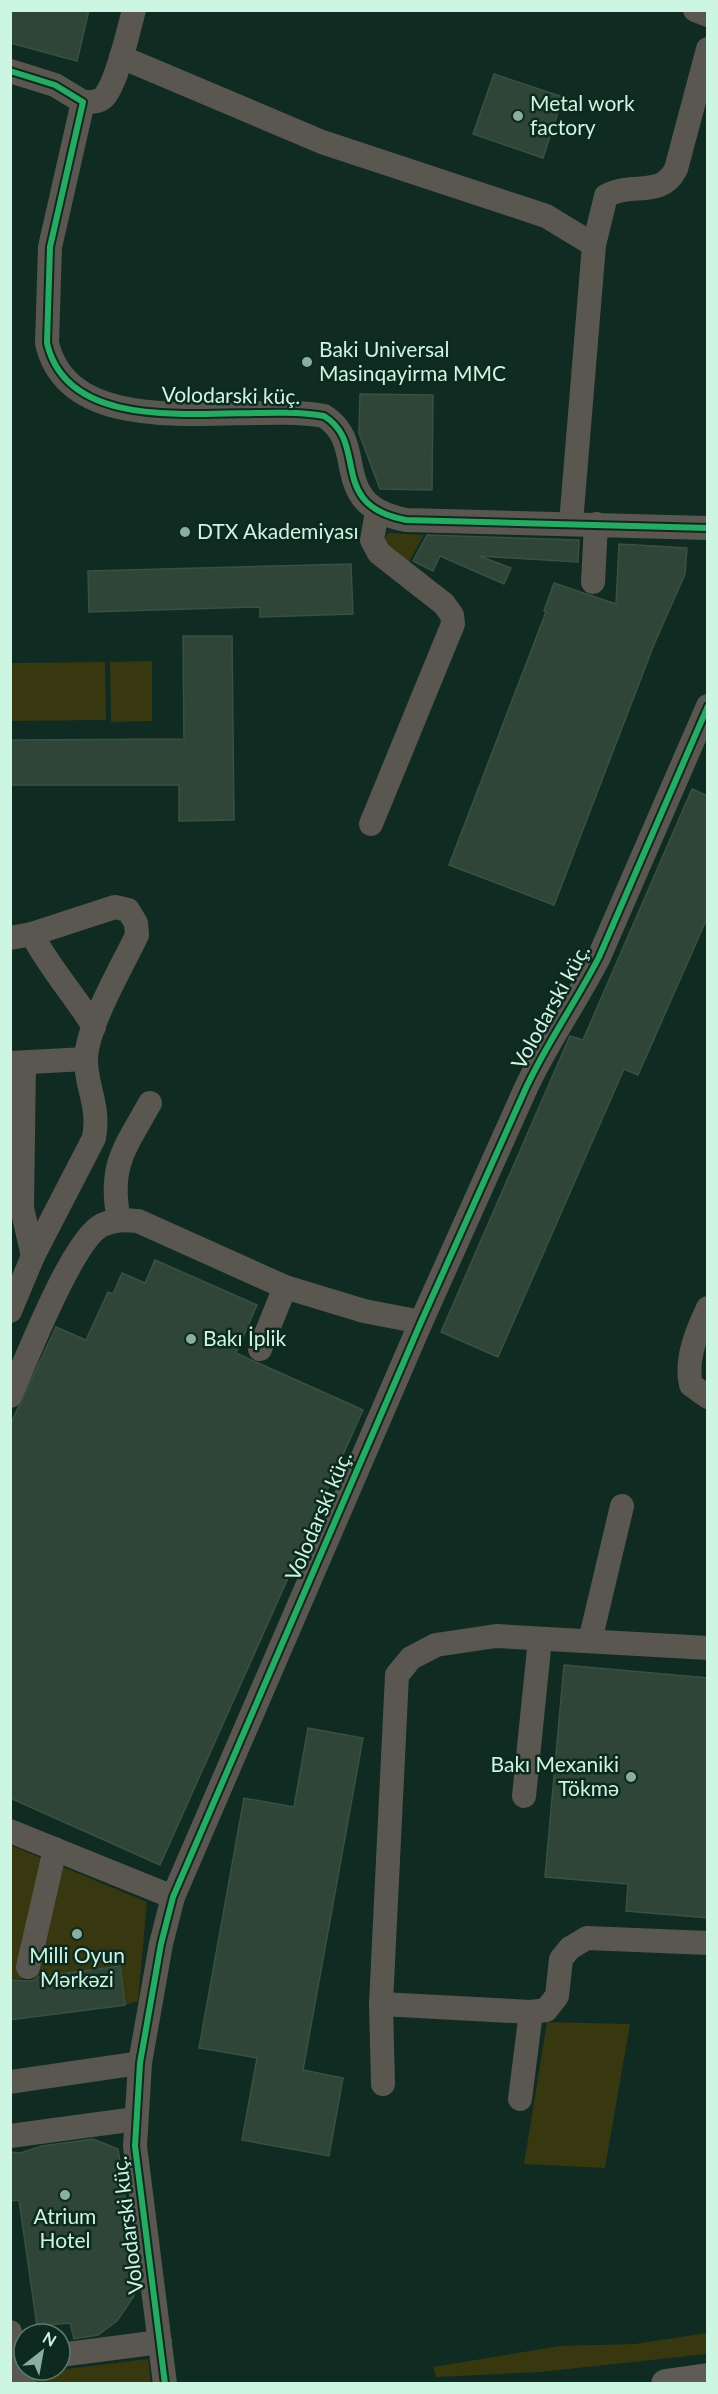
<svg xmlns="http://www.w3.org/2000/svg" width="718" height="2394" font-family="Lato,sans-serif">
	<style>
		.green { fill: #373810 }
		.building { fill: #2e4538; stroke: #395142; stroke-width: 1.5 }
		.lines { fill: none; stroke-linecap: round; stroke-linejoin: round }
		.minor { stroke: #5a5650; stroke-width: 24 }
		.major { stroke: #5e5c55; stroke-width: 30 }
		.cycleway-casing { stroke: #0e291f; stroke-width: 10 }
		.cycleway { stroke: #26ab63; stroke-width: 6 }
		.poi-dot { fill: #8aae9f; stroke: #0e291f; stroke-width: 2 }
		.labels { text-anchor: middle; stroke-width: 5; stroke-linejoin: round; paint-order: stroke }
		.poi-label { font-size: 21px; fill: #ccf5e2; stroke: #0e291f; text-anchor: start }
		.street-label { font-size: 21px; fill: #ccf5e2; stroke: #0e291f }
	</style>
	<rect width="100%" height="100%" fill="#0f2b22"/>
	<g class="green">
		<path d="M388 533 424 535 406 567 384 541Z"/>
		<path d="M152 661V721L111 722 110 662Z"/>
		<path d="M105 662 106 720 11 721V663Z"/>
		<path d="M10 1845 147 1902 138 2001 125 2005 120 1966 11 1980Z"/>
		<path d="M547 2022 630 2024 605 2168 524 2164Z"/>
		<path d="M707 2333V2354L540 2372 436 2377 433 2367 560 2346 635 2344Z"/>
		<path d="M148 2359 151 2383H35L34 2373Z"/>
	</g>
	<g class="building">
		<path d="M10 10H89L77 61 10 43Z"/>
		<path d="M494 74 563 97 543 158 473 134Z"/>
		<path d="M360 394 433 395 432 490 380 489 359 433Z"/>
		<path d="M427 535 579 540 578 562 479 556 511 568 504 584 440 556 433 571 413 561Z"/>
		<path d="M619 544 687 548 685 574 653 647 554 905 449 865 546 612 544 611 554 583 616 604Z"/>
		<path d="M351 564 353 614 260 617V607L89 612 88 571Z"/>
		<path d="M183 636H232L234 820 179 821V785H10V740L184 739Z"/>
		<path d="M692 789 708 796V916L638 1075 624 1069 498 1357 441 1332 570 1036 583 1040Z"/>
		<path d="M155 1260 257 1305 236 1353 363 1410 160 1865 10 1798V1425L56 1327 86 1340 108 1292 113 1294 122 1273 145 1283Z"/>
		<path d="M564 1665 708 1678V1918L626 1911 628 1884 545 1877Z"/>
		<path d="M308 1728 363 1738 303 2070 343 2078 329 2156 242 2140 257 2058 199 2048 244 1798 294 1807Z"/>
		<path d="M120 1966 125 2005 10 2020V1980L32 1981 38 1977Z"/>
		<path d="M93 2139 118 2149 136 2273V2286L134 2296 117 2321 98 2335 74 2339 70 2323 37 2326 19 2200 10 2201V2152L20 2153 42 2146Z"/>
	</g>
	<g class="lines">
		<g class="minor">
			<path d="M695 10 708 15"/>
			<path d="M121 57 322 142 546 216 594 245"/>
			<path d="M10 71 55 85 83 102 50 247 47 343C71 448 245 401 324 416 370 444 326 505 406 520L708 528"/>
			<path d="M83 102C90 102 99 103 105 96 118 79 128 32 134 10"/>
			<path d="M571 523 594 245 606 196C632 181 661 199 676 169L708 49"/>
			<path d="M593 582 596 524"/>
			<path d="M371 824 453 624 452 615 444 604 379 553 372 540 377 512"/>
			<path d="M32 934C49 968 75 995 94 1027"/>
			<path d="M10 938 32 934 115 907 128 910 136 923 137 935C123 965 86 1027 86 1060 86 1088 100 1105 94 1138L33 1256 10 1311"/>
			<path d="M10 1063 86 1059"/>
			<path d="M24 1063 22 1208 33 1256"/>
			<path d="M119 1220C108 1166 125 1148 150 1103"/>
			<path d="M708 1308C697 1331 685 1360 691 1385L708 1397"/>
			<path d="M260 1349 285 1287"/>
			<path d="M10 1396C26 1361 72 1240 102 1225 115 1219 125 1220 138 1221L285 1287 364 1311 421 1322"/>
			<path d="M590 1641 622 1506"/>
			<path d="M524 1796 540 1639"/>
			<path d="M10 1831 173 1897"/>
			<path d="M28 1967 55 1849"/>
			<path d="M381 2004 531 2012 546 2010 557 1996 561 1959 570 1948 587 1938 708 1943"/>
			<path d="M10 2082 140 2063"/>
			<path d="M383 2084 381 2004 397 1675 411 1658 436 1645 496 1636 708 1648"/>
			<path d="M520 2099 531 2012"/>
			<path d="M10 2136 136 2119"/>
			<path d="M10 2332 24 2384"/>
			<path d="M60 2355 160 2342"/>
			<path d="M165 2384 135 2146 140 2063 161 1944 173 1897 421 1322 525 1090C546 1044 576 1002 599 957L708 706"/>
		</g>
		<path class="major" d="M666 2384 708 2378"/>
		<g class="cycleway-casing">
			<g id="cycleway">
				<path d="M10 71 55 85 83 102 50 247 47 343C71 448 245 401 324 416 370 444 326 505 406 520L708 528"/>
				<path d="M165 2384 135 2146 140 2063 161 1944 173 1897 421 1322 525 1090C546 1044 576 1002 599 957L708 706"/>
			</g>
		</g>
		<use href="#cycleway" class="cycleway"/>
	</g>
	<g class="poi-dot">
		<circle cx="518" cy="116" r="6"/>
		<circle cx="307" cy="362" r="6"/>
		<circle cx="185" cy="532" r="6"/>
		<circle cx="191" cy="1339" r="6"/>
		<circle cx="631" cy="1777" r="6"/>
		<circle cx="77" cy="1934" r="6"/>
		<circle cx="65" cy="2195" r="6"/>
	</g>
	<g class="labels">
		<g class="poi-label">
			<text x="530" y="111">Metal work<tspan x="530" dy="24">factory</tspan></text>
			<text x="319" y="357">Baki Universal<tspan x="319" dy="24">Masinqayirma MMC</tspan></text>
			<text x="197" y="539">DTX Akademiyası</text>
			<text x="203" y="1346">Bakı İplik</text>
			<text x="619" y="1772" text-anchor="end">Bakı Mexaniki<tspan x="619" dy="24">Tökmə</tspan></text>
			<text x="77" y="1963" text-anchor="middle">Milli Oyun<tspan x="77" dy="24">Mərkəzi</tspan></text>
			<text x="65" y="2224" text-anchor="middle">Atrium<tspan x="65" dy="24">Hotel</tspan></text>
		</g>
		<g class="street-label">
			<text transform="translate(231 396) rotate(1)" y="7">Volodarski küç.</text>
			<text transform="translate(551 1007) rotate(-61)" y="7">Volodarski küç.</text>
			<text transform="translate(319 1516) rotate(-67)" y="7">Volodarski küç.</text>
			<text transform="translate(128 2225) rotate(-97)" y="7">Volodarski küç.</text>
		</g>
	</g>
	<rect width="718" height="2394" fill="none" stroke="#ccf5e2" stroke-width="24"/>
	<g transform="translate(42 2352) rotate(31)"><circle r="28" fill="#0e291f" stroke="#5a7b6d" stroke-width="1.5"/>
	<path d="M0-4.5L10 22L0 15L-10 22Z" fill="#8aae9f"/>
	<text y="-9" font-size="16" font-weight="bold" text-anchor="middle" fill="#ccf5e2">N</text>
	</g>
</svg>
